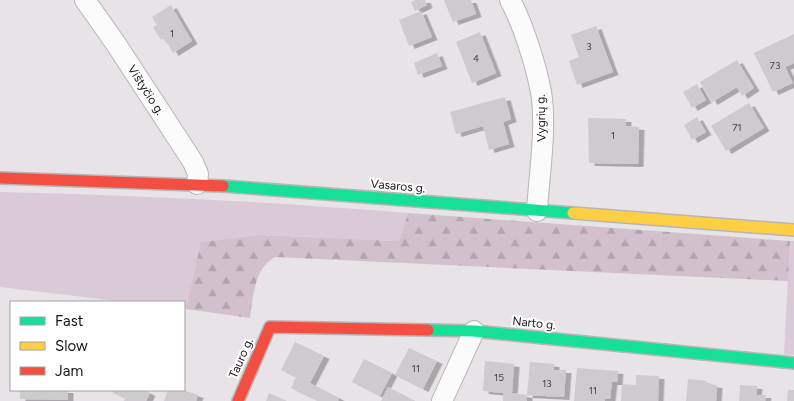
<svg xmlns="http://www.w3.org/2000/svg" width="794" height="401" font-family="Figtree,sans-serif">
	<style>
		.grass { fill: #dac9d6 }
		.forest { fill: url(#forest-firs) }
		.building { fill: #cecbce; filter: url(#shadow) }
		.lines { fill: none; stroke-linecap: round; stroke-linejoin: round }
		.street-casing { stroke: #b8b5b7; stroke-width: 22 }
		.fast-casing { stroke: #b8b5b7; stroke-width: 14 }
		.slow-casing { stroke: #b8b5b7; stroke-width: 14 }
		.jam-casing { stroke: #b8b5b7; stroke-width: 14 }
		.street { stroke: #fbfbfb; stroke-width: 20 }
		.fast { stroke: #16e098; stroke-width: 11 }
		.slow { stroke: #ffcf43; stroke-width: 11 }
		.jam { stroke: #f24e42; stroke-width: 11 }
		.labels { text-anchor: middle; stroke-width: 4; stroke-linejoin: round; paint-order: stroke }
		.number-label { font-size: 10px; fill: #434143 }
		.street-label { font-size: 12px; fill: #151315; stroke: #fff }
	</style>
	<defs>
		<pattern id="forest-firs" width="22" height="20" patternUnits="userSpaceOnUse" patternTransform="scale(1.25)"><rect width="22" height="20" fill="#d2c1cd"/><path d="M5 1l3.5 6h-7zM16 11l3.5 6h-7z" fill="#b3a5af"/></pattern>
		<filter id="shadow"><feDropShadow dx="5.5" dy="3" stdDeviation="0" flood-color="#0004"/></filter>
	</defs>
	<rect width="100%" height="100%" fill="#e7e3e6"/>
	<g class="grass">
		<path d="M0 192C136 195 272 202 408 213L399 241 259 235 202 242 186 309H184V302H126L0 287Z"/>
		<path d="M790 241H794V355L784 354Z"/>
	</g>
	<path class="forest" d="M408 213 790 241 788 281 275 257C254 268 253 297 250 318L186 309 201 242 259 235 399 241Z"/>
	<g class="building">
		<path d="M416 0H425L427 5 415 11 411 2Z"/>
		<path d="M444 0H471L476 14 453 22Z"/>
		<path d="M171 5 192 41 173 53 164 38 161 40 153 27 157 25 152 17Z"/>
		<path d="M421 11 432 37 409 46 399 20Z"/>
		<path d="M596 26 613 72 577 85 569 61 579 57 571 35Z"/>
		<path d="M480 32 496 73 472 83 456 42Z"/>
		<path d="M794 34V63L785 67 793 83 773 92 754 53Z"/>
		<path d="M437 53 442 66 418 75 414 63Z"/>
		<path d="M737 60 754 88 742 96 737 87 712 102 700 82Z"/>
		<path d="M697 84 706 100 692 108 683 92Z"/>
		<path d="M505 97 511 119 503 122 509 144 489 150 483 126 456 134 450 112Z"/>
		<path d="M749 103 764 128 726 151 711 126Z"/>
		<path d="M697 117 706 132 692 140 684 125Z"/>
		<path d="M588 118 626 119V126L639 127 638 164 589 163Z"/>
		<path d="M295 342 324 356 310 383 339 398 338 401H319L291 388 296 377 281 370Z"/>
		<path d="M409 348 437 361 423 389 395 375Z"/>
		<path d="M364 359 392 373 380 396 352 382Z"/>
		<path d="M485 361 514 364 512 393 527 395V401H503V393L483 391Z"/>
		<path d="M530 362 554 364V370H566L564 397 527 395Z"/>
		<path d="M577 368 618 371 617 382H612L610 399H605V401H574Z"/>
		<path d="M636 375 659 376 658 401H621L622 384 636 385Z"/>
		<path d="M688 379 707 381V384L717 385 716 401H686Z"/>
		<path d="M740 385 757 386 756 395H766L765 401H739Z"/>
		<path d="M388 387 415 401H381Z"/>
		<path d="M20 390H68V400L20 399Z"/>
		<path d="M108 390H144L150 393 146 401H124L125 398Z"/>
		<path d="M168 390H183L198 395 196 401H164Z"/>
		<path d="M788 390H794V401H787Z"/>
		<path d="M269 393 287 401H266Z"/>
	</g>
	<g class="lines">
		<g class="street-casing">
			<g id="street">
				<path d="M85 0 116 44 193 162 198 174 197 184"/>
				<path d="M510 0C523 24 536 65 541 92 547 127 539 175 537 211"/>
				<path d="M442 401 474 331"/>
			</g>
		</g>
		<g class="fast-casing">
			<g id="fast">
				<path d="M223 186 573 213"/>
				<path d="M428 330 474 331 794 363"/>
			</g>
		</g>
		<g class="slow-casing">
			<path id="slow" d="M573 213 794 230"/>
		</g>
		<g class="jam-casing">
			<g id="jam">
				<path d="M0 178 223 186"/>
				<path d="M238 401 270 327 428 330"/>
			</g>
		</g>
		<use href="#street" class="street"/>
		<use href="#fast" class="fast"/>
		<use href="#slow" class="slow"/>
		<use href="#jam" class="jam"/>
	</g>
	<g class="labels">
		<g class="number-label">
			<text x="172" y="37">1</text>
			<text x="589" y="50">3</text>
			<text x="476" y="62">4</text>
			<text x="775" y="69">73</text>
			<text x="737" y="131">71</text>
			<text x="613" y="139">1</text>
			<text x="416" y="372">11</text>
			<text x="499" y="381">15</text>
			<text x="547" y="387">13</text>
			<text x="593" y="394">11</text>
		</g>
		<g class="street-label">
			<text transform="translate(146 90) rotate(57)" y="4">Vištyčio g.</text>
			<text transform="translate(541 118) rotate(-91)" y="4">Vygrių g.</text>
			<text transform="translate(398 186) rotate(5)" y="4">Vasaros g.</text>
			<text transform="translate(534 323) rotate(6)" y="4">Narto g.</text>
			<text transform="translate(241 358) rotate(-66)" y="4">Tauro g.</text>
		</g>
	</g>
	<rect x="10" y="301" width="175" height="90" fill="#ffffff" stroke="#a1a1a1"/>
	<rect x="20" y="317" width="25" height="8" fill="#16e098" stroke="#a1a1a1"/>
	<text x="55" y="326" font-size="15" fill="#151315">Fast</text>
	<rect x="20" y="342" width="25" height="8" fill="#ffcf43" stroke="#a1a1a1"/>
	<text x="55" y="351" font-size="15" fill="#151315">Slow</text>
	<rect x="20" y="367" width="25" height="8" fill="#f24e42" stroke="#a1a1a1"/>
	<text x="55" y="376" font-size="15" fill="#151315">Jam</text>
</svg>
